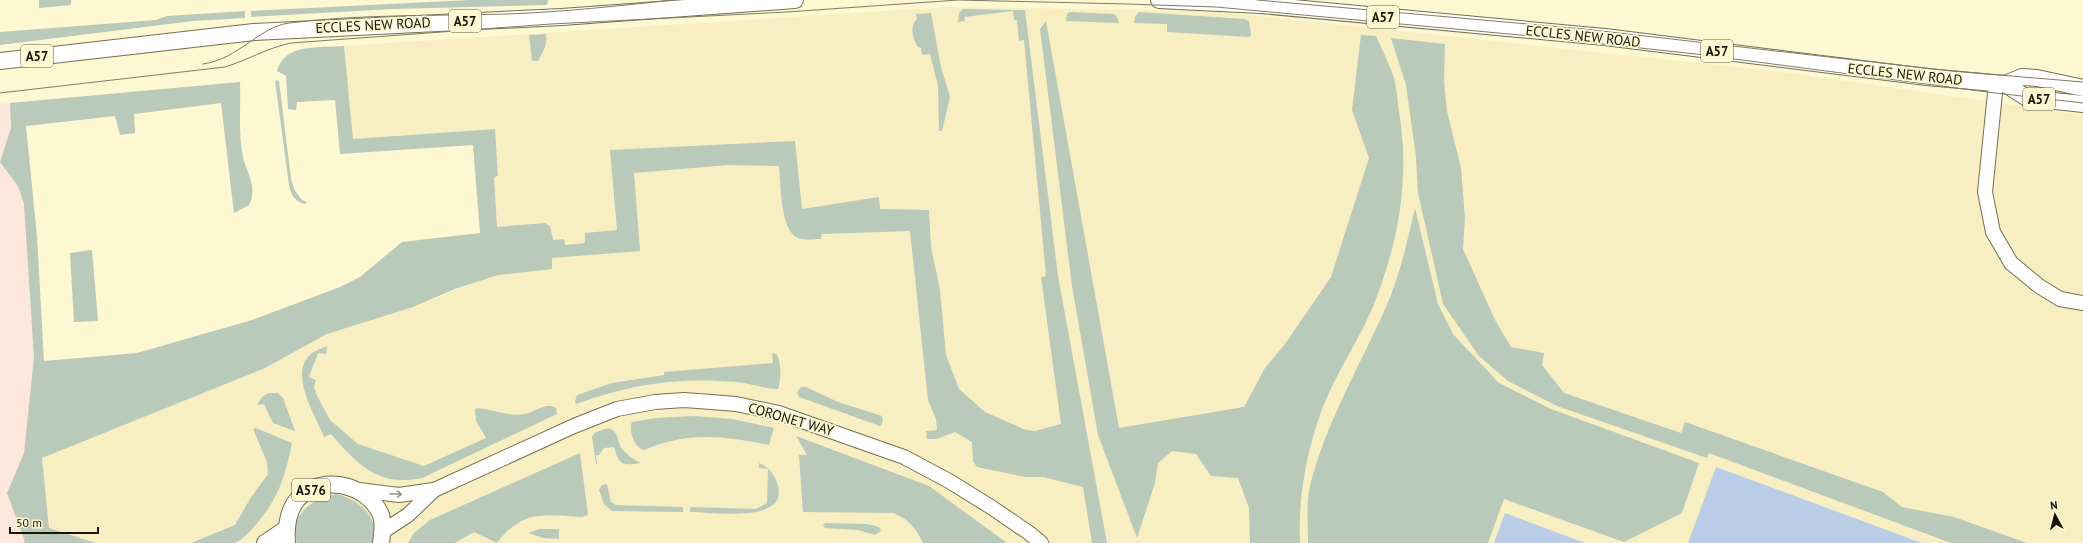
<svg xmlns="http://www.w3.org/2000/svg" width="2083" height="543" font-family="'PT Sans',sans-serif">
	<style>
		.commercial { fill: #fde7da }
		.built { fill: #f7efc2 }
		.green { fill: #b9c9ba }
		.water { fill: #b9cee6 }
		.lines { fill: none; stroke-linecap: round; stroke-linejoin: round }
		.secondary-casing { stroke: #756f4e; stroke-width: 16 }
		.primary-casing { stroke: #756f4e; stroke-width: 18 }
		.secondary { stroke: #fff; stroke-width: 14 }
		.primary { stroke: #fff; stroke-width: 16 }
		.tram { stroke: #807c64; stroke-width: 1 }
		.oneway { stroke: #979690 }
		.labels { text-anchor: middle; stroke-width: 4; stroke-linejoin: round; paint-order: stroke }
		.shield { fill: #fdf7d2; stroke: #5d5a45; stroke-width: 1 }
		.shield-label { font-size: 13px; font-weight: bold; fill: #181609 }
		.street-label { font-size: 14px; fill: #181609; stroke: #fdf7d2 }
	</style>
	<rect width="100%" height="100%" fill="#fdf7d2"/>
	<path class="commercial" d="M23 101 37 237 43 361 24 453 7 493 26 543H0V104Z"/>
	<path class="built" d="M947 7 1211 11 1783 72 2083 115V543H96L49 528 42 458 263 369 327 334 413 307 474 283 497 228 494 177H498L495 129 353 139 344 46Z"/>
	<g class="green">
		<path d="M39 0H71V5L39 8Z"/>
		<path d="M470 0H548V3L546 5 392 9 251 17V11Z"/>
		<path d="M963 9 1025 10 1058 276 1107 543H1092L1083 487 1043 477H1025L977 467 973 461 972 442 955 432 936 439H927L926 431 937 430 936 419 928 400 910 231 822 234 821 239C813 239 803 241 796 237 780 227 781 184 779 166L728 165 634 173 640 251 552 258V269L498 275 455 289 413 307 327 334 263 369 42 458 49 528 96 543H24L25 542 7 493 24 453 34 357 24 204 18 186 0 162 11 128 10 103 240 82C241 107 238 133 243 157 247 174 258 187 249 205L234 213 221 103 134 114 135 133 120 135 115 116 26 126 37 237 44 361 137 353 252 320 340 287 360 277 402 242 480 233 473 145 340 154 335 100 297 102 296 110 288 109 286 76 277 71C284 43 320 48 344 46L353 139 495 129 498 176 494 177 497 227 545 223 550 226 553 240 564 239 565 245 585 243V233L617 230 610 150 795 141 802 209 879 197 880 209 929 210 931 247 940 290 946 355 959 389 985 412 1026 430 1035 431 1061 424 1041 277 1046 276 1024 40 1019 41 1017 20H1014L1013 11 964 17 965 21 958 22 959 13Z"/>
		<path d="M245 11V18L193 21 0 45V32L156 20 167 16Z"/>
		<path d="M1070 12 1113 14 1116 15 1119 23 1066 21 1067 14Z"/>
		<path d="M1139 12 1245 19 1249 21 1251 35 1249 37 1167 32V24L1134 23 1135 17Z"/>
		<path d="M931 13 941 67 950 97 942 131H939L938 86 930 54 922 55 921 48 918 47C913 39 909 26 917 19L916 14Z"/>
		<path d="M1046 21 1119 428 1244 407 1265 368 1285 344 1331 277 1369 158 1352 110 1361 35 1376 36C1382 49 1388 62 1393 75 1396 84 1397 95 1398 105 1411 176 1399 243 1372 309 1357 344 1334 376 1321 412 1306 454 1298 499 1300 543H1250L1249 508 1238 478 1211 476 1196 454 1172 451 1158 463 1155 483 1137 538 1098 435 1072 286 1040 29Z"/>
		<path d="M546 34C548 45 543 51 538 61H532L529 35Z"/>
		<path d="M1391 38 1445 44 1444 80 1447 111 1461 168 1465 218 1463 249 1495 320 1511 347 1544 353 1542 365 1564 393 1681 433 1685 422 1883 492 1902 507 1954 517 2027 543H1951L1709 453 1707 458 1557 406 1508 381 1479 356 1443 304 1418 193 1416 157 1406 85Z"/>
		<path d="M277 80 279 81 291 179 295 191 302 200 307 202 305 204C295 202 291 195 289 185L275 81Z"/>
		<path d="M1415 208 1438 304 1453 334 1499 383 1551 409 1699 463 1682 513 1624 542 1504 499 1488 543H1308C1308 524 1306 504 1310 486 1326 422 1360 366 1386 307 1400 275 1407 242 1415 208Z"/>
		<path d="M92 250 98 321 74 322 70 253Z"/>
		<path d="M327 346 326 354 318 353 309 377 316 380 314 387 317 396 330 420 358 444 424 466 486 438 476 421 475 409 478 408C493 410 511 417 526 414 536 411 546 402 556 408L557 414 422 478C378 487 358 465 331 434L324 437C315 415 289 374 310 355 314 351 321 349 327 346Z"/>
		<path d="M772 353 776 354C782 360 781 381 778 389 764 389 750 383 736 382 678 377 630 384 576 404L575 401 577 395 612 383 664 375V372L773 363Z"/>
		<path d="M801 387H806L838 402 882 416 883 422 880 426 799 397 797 392Z"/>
		<path d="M269 393H278L283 398 295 431 273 423 264 404 257 405 262 397Z"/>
		<path d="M694 416 732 419 774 428 769 445C724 436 688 431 644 450 635 449 628 430 632 422L656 418Z"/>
		<path d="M256 428 292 443C285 478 278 500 253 528 248 533 241 541 234 543 223 543 203 543 191 543L235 525 250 499 268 474 267 462 253 429Z"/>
		<path d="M608 428C619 431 617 441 622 449 627 455 634 460 641 463 622 466 619 465 614 447L604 448 599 455H596L597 464H596L592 436 596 432Z"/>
		<path d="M796 436 929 486 1007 543H923C916 528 909 520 894 513L803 512 799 455H807Z"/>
		<path d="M580 453 588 515 582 517C544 515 523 509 497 543L474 532 455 543H408L414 533 430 520Z"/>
		<path d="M759 463C769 468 775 474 778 486 788 524 711 512 690 512V507L756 509 767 503 768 469 759 468Z"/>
		<path d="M607 484 611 502 616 505 683 507V512L612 511 604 504 599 490 602 485Z"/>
		<path d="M336 494C358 499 381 517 373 543H297C288 516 312 498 336 494Z"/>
		<path d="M825 523 867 524 879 527 881 531 875 535 858 530 825 528 823 525Z"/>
		<path d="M539 529H559V539L543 538 528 533Z"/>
	</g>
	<g class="water">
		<path d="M1716 467 1922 543H1688Z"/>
		<path d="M1505 513 1585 543H1494Z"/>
	</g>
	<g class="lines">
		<g class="secondary-casing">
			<g id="secondary">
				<path d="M1996 83 1985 192 1993 232 2011 263 2039 286 2060 299 2083 303"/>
				<path d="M359 490 399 495 434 490 574 426 617 409 655 402 684 400 711 402 736 404 779 413 904 457 949 481 991 507 1029 533 1041 543"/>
				<path d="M382 532 408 515 434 490"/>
			</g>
		</g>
		<g class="primary-casing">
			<g id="primary">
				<path d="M1159 0 1261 5 1605 37 1927 77 2005 84 2022 77 2037 78 2083 88"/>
				<path d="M0 61 254 32 562 17 795 0"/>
				<path d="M2005 84 2027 98 2083 104"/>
				<path d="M265 543 286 529"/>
				<path d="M287 543C286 530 287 516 294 504 315 472 367 482 381 515 384 523 382 535 381 543"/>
			</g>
		</g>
		<use href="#secondary" class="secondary"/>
		<use href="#primary" class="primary"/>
		<g class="tram">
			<path d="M1257 0 1584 29 1951 71 2083 82"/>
			<path d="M203 64C239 59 259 27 289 23 361 14 435 16 507 14 563 12 618 6 673 0"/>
			<path d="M0 93 225 67C248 60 267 48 291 43L551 24 787 12 958 0 1127 4 1216 7 1520 35 1696 54 1995 93 2083 103"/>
		</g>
	</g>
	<defs><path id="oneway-shaft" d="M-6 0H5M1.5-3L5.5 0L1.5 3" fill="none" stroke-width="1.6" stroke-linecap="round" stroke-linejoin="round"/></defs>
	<use class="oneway" href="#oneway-shaft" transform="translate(396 494) rotate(3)"/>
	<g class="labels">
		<g class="shield">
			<rect x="1367" y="6" width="32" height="22" rx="3"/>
			<rect x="449" y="10" width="32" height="22" rx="3"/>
			<rect x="1701" y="40" width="32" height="22" rx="3"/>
			<rect x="21" y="45" width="32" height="22" rx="3"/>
			<rect x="2023" y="88" width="32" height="22" rx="3"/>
			<rect x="292" y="479" width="38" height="22" rx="3"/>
		</g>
		<g class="shield-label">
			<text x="1383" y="22">A57</text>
			<text x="465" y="26">A57</text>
			<text x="1717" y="56">A57</text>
			<text x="37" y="61">A57</text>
			<text x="2039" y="104">A57</text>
			<text x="311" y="495">A576</text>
		</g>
		<g class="street-label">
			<text transform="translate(373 25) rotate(-3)" y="5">ECCLES NEW ROAD</text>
			<text transform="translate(1583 36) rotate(6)" y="5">ECCLES NEW ROAD</text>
			<text transform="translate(1905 74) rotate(6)" y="5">ECCLES NEW ROAD</text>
			<text transform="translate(791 419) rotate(16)" y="5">CORONET WAY</text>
		</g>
	</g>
	<g transform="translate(2055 515) rotate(353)" stroke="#fdf7d2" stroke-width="3" paint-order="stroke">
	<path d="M0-3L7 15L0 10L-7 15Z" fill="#181609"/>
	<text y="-6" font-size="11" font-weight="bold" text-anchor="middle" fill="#181609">N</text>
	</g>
	<path d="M10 527v6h88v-6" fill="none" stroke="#181609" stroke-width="2"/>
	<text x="16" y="527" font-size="12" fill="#181609" stroke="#fdf7d2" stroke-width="3" paint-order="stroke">50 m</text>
</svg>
